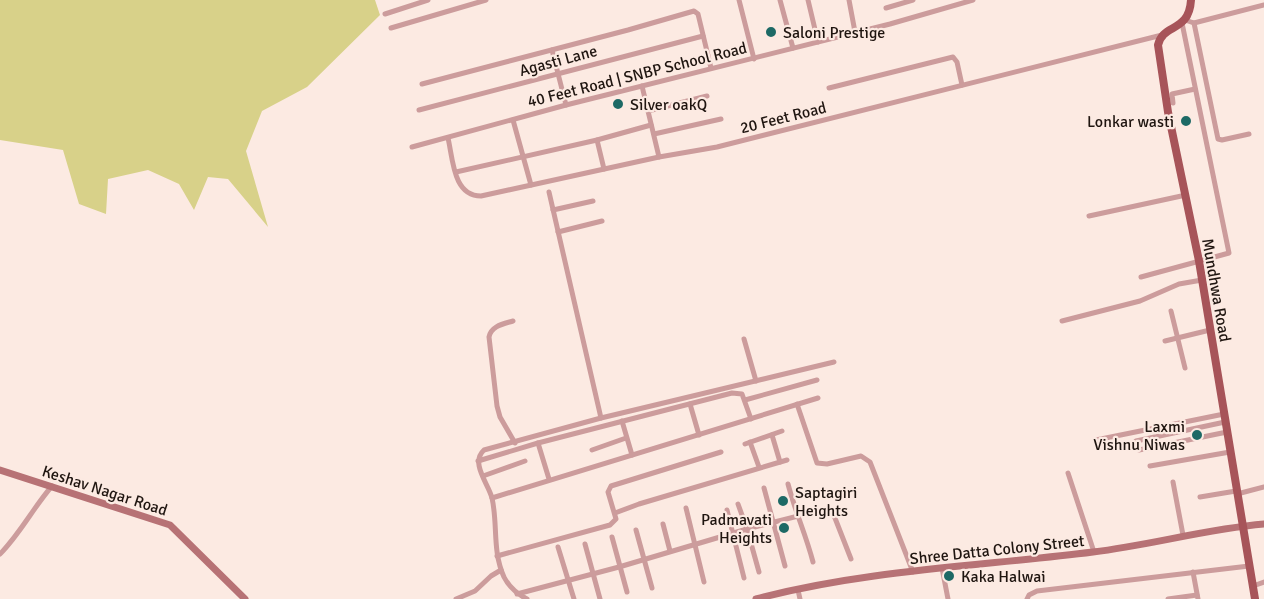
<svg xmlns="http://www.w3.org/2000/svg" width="1264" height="599" font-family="Signika,sans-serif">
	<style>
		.green { fill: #d8d189 }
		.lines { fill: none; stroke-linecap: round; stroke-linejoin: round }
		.street { stroke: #cc9c9c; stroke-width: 5 }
		.secondary { stroke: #b77275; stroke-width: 7 }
		.primary { stroke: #a75459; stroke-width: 8 }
		.poi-dot { fill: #1d6965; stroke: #fceae2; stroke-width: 2 }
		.labels { text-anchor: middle; stroke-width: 4.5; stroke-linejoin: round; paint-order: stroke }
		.poi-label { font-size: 16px; fill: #1f1510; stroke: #fceae2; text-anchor: start }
		.street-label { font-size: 16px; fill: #1f1510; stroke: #fceae2 }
	</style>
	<rect width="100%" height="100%" fill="#fceae2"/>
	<path class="green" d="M0 0H375L380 15 307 87 262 111 246 151 268 227 228 179 208 177 194 210 179 184 148 170 108 179 106 214 79 204 63 150 0 140Z"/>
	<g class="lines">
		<g class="street">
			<path d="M739 0 754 59"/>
			<path d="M780 0 793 48"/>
			<path d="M808 0 818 42"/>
			<path d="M849 0 855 32"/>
			<path d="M886 8 913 0"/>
			<path d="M385 14 428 0"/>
			<path d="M1185 20 1194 23 1264 5"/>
			<path d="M1194 23 1218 139 1222 140 1249 134"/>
			<path d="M391 28 486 0"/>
			<path d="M552 50 566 105"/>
			<path d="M422 84 628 30 694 11 698 14 711 68"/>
			<path d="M642 86 659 157"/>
			<path d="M829 88 953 57 957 62 962 85"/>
			<path d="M1173 103 1172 94 1195 89"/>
			<path d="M419 110 703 36"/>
			<path d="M648 111 707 96"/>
			<path d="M513 120 531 185"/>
			<path d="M654 134 721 119"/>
			<path d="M448 138C453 159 453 196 481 196L659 157 717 147 1162 35"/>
			<path d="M597 140 604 169"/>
			<path d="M412 147 566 105 890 24 973 0"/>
			<path d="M456 172 597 140 651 125"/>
			<path d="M549 192 601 418"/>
			<path d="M553 210 593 201"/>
			<path d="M1089 216 1186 195"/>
			<path d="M558 232 602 221"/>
			<path d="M1141 277 1229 253 1182 23"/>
			<path d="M1171 311 1185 368"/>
			<path d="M513 321C503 324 491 326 489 337L497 406 500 417 515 443"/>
			<path d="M1062 321 1140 301 1179 284 1202 280"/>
			<path d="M744 339 756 381"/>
			<path d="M1165 341 1210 330"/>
			<path d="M745 400 817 380"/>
			<path d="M690 404 699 435"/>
			<path d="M797 404 817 463 827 464 861 456 870 462 913 572"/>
			<path d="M622 421 632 455"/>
			<path d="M772 435 780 462"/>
			<path d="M1096 440 1224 414"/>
			<path d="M1136 441 1225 422"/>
			<path d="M750 442 759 467"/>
			<path d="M538 443 549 479"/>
			<path d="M745 444 782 431"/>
			<path d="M592 450 626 438"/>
			<path d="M1139 450 1227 432"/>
			<path d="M478 461 538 443 732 393 742 394 751 419"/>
			<path d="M1150 466 1230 452"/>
			<path d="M1068 473 1094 552"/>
			<path d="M483 476 525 461"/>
			<path d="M1173 482 1183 535"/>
			<path d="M788 484C795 511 806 535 813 562"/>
			<path d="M764 488 785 566"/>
			<path d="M1237 494 1264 487"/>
			<path d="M1200 497 1236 491"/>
			<path d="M492 498 818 398"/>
			<path d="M738 504 747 529 759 572"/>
			<path d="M686 508 704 582"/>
			<path d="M727 510 744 578"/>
			<path d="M615 513 639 504 787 460"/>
			<path d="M663 524 670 551"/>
			<path d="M636 530 652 588"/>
			<path d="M612 537 627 592"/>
			<path d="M585 544 600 599"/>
			<path d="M558 547 574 599"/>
			<path d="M0 554C20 534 33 508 52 486"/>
			<path d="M497 556 610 525 616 519 608 492 611 486 721 452"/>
			<path d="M942 568 948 599"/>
			<path d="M1193 572 1198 599"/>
			<path d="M1253 586 1264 582"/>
			<path d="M798 590 800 599"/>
			<path d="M517 594 619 567 747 529 826 509 833 513 851 559"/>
			<path d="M456 599 475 591 491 576 501 570"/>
			<path d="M527 599C517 594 509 587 504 577 492 551 498 524 492 498 488 483 470 463 484 450L601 418 834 362"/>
			<path d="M1027 599 1029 595 1037 591 1249 566"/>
			<path d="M1168 599 1197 595"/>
		</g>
		<g class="secondary">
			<path d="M0 470 170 525 245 599"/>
			<path d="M756 599C865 570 982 566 1093 552 1151 545 1206 529 1264 524"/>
		</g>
		<path class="primary" d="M1191 0C1189 33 1163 23 1158 45L1168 112 1199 261 1255 599"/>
	</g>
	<g class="poi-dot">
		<circle cx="771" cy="32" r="6"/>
		<circle cx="618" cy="104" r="6"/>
		<circle cx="1186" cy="121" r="6"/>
		<circle cx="1197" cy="435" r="6"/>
		<circle cx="783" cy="501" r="6"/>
		<circle cx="784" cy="528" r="6"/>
		<circle cx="949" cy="576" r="6"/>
	</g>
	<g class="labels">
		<g class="poi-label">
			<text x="783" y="38">Saloni Prestige</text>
			<text x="630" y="110">Silver oakQ</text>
			<text x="1174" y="127" text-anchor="end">Lonkar wasti</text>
			<text x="1185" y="432" text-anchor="end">Laxmi<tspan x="1185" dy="18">Vishnu Niwas</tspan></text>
			<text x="795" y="498">Saptagiri<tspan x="795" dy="18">Heights</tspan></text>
			<text x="772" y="525" text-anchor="end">Padmavati<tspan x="772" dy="18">Heights</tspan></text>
			<text x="961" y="582">Kaka Halwai</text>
		</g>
		<g class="street-label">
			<text transform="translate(558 60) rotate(-15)" y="6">Agasti Lane</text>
			<text transform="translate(637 74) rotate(-14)" y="6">40 Feet Road | SNBP School Road</text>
			<text transform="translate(783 117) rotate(-14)" y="6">20 Feet Road</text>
			<text transform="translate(1217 290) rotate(80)" y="6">Mundhwa Road</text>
			<text transform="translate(105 490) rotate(18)" y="6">Keshav Nagar Road</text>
			<text transform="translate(997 549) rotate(-6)" y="6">Shree Datta Colony Street</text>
		</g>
	</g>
</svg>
